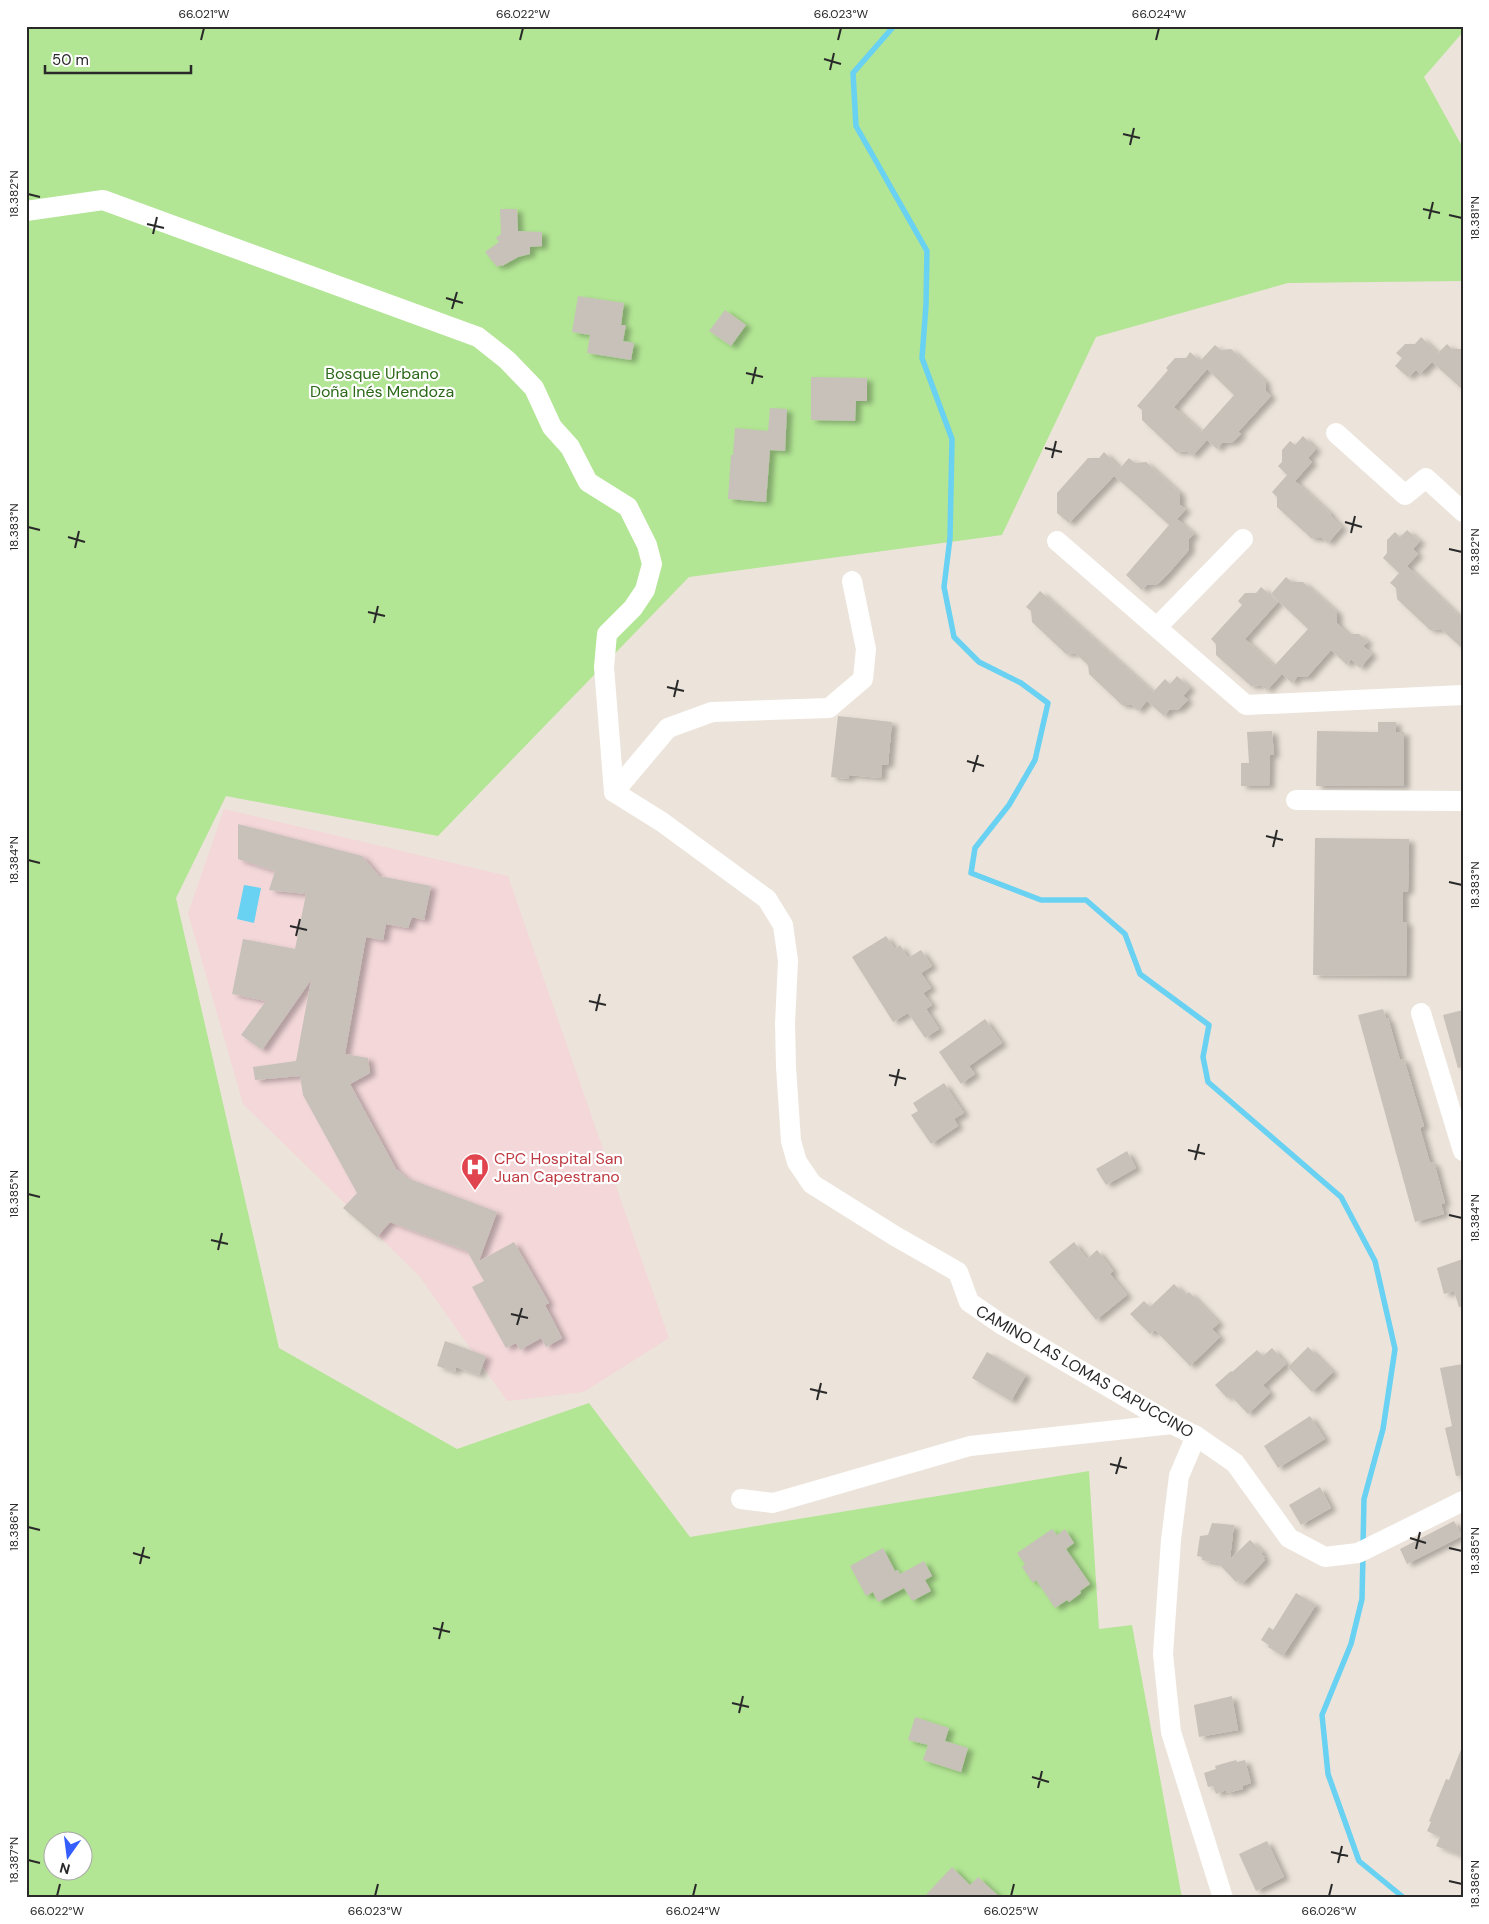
<svg xmlns="http://www.w3.org/2000/svg" width="1489" height="1924" font-family="'DM Sans',sans-serif">
	<style>
		.medical { fill: #f3d7d9 }
		.green { fill: #b2e594; fill-rule: evenodd }
		.water { fill: #69d1f2 }
		.lines { fill: none; stroke-linecap: round; stroke-linejoin: round }
		.stream { stroke: #69d1f2; stroke-width: 5.5 }
		.building { fill: #c7c1ba; fill-rule: evenodd; filter: url(#shadow) }
		.street { stroke: #fff; stroke-width: 20 }
		.ticks { fill: none; stroke: #292929; stroke-width: 2 }
		.labels { text-anchor: middle; stroke-width: 4.5; stroke-linejoin: round; paint-order: stroke }
		.park-label { font-size: 16px; fill: #2a6817; stroke: #fff }
		.health-label { font-size: 16px; fill: #be3a42; stroke: #fff; text-anchor: start }
		.street-label { font-size: 16px; fill: #292929; stroke: #fff }
		.neatline { fill: none; stroke: #292929; stroke-width: 2 }
		.ticks-label { font-size: 12px; text-anchor: middle; fill: #292929 }
	</style>
	<defs>
		<filter id="shadow"><feDropShadow dx="5.5" dy="3" stdDeviation="2.5" flood-color="#0004"/></filter>
	</defs>
	<rect width="100%" height="100%" fill="#ece4da"/>
	<path class="medical" d="M224 809 508 876 669 1338 584 1392 507 1401 420 1277 243 1104 188 913Z"/>
	<path class="green" d="M26 26H1463V32L1424 77 1463 148V281L1288 283 1096 337 1002 535 689 577 438 836 226 796 176 898 279 1348 457 1449 589 1403 690 1537 1089 1471 1099 1629 1132 1625 1182 1898H26ZM52 1842H82V1872H52Z"/>
	<path class="water" d="M244 885 261 888 254 923 237 919Z"/>
	<g class="lines">
		<g class="stream">
			<path d="M894 26 853 73 856 126 927 251 926 305 922 358 952 439 950 538 944 587 954 637 979 662 1021 683 1048 703 1035 760 1009 805 975 848 971 873 1041 900H1086L1125 934 1140 974 1209 1025 1203 1057 1208 1082 1341 1197 1375 1261 1395 1349 1383 1429 1364 1499 1363 1545"/>
			<path d="M1363 1554 1362 1599 1351 1644 1322 1715 1328 1774 1359 1861 1404 1898"/>
		</g>
	</g>
	<g class="building">
		<path d="M500 209H517L518 231 542 232V246L530 247V254L518 257 502 266 500 265 497 267 485 252 499 242 496 238 501 234Z"/>
		<path d="M578 296 624 303 621 325H626L623 341 634 343 631 360 587 353 590 335 572 332Z"/>
		<path d="M725 310 746 325 731 346 709 331Z"/>
		<path d="M1421 337 1438 353 1447 344 1452 349H1463V390L1432 362 1420 374 1416 370 1408 377 1395 366 1402 358 1396 353 1405 344H1415Z"/>
		<path d="M1215 345 1221 350 1231 349 1265 381 1266 391 1271 396 1238 432 1241 434 1233 442 1222 443 1217 449 1207 440 1192 456 1187 451 1176 452 1142 420V410L1137 406 1168 370 1166 368 1175 358H1186L1190 352 1200 361ZM1207 369 1234 395 1201 432 1174 407Z"/>
		<path d="M811 377 867 378V401H856L855 421 811 420Z"/>
		<path d="M770 408 787 409 785 451 770 450 766 502 728 499 731 455H733L735 428 768 431Z"/>
		<path d="M1303 436 1316 449 1308 458 1312 462 1295 481 1331 514 1330 515 1342 527 1328 543 1322 538H1311L1277 507V497L1272 492 1287 475 1278 466 1282 462V450L1290 441 1295 445Z"/>
		<path d="M1104 452 1120 468 1129 458 1135 463 1146 462 1180 493V505L1186 509 1177 519 1194 534 1189 539V550L1167 575 1158 584 1147 585 1142 590 1126 575 1169 525 1134 493 1114 476 1069 523 1057 513V493L1088 458H1099Z"/>
		<path d="M1407 530 1420 541 1413 549 1418 554 1407 566 1463 620V649L1441 629 1430 630 1397 599 1396 588 1390 583 1399 573 1383 558 1387 553V540L1395 532 1400 537Z"/>
		<path d="M1286 577 1292 582H1303L1337 612V623L1348 634H1359L1368 642 1363 646 1372 654 1360 668 1351 659 1347 665 1331 650 1307 677H1297L1292 683 1282 674 1267 690 1261 685 1251 686 1216 655V644L1211 639 1242 605 1238 601 1245 593H1256L1261 587 1278 602 1245 639 1274 666 1308 629 1271 594Z"/>
		<path d="M1040 591 1153 692 1165 679 1170 684 1177 676 1190 688 1183 696 1188 700 1179 709 1169 710 1164 716 1147 701 1138 711 1132 705H1122L1089 674 1088 665 1075 653 1066 654 1032 622 1031 611 1026 607Z"/>
		<path d="M838 716 892 722 888 765H882L881 778 849 775V779L831 777Z"/>
		<path d="M1378 722H1396V732H1404V786H1316L1317 731 1378 732Z"/>
		<path d="M1272 731 1274 755H1270L1269 786H1241V763H1249L1247 732Z"/>
		<path d="M238 824 362 856 379 876 431 886 424 920 412 917 408 928 386 924 383 940 366 937 345 1054 368 1058 370 1073 350 1084 396 1169 407 1178 497 1212 479 1261 514 1242 549 1303 545 1305 562 1338 546 1347 541 1338 520 1350 516 1343 506 1348 472 1287 484 1281 467 1251 390 1222 377 1237 343 1208 357 1193 303 1095 300 1076 255 1080 253 1067 296 1061 311 980 262 1050 241 1035 266 1001 232 994 243 939 295 949 306 894 269 890 275 871 238 859Z"/>
		<path d="M1315 838 1409 839 1408 891 1403 892V922H1407L1406 976 1313 975Z"/>
		<path d="M886 936 895 949 900 945 908 958 921 950 932 966 921 973 931 988 923 993 932 1005 926 1009 939 1029 925 1038 908 1013 893 1022 852 957Z"/>
		<path d="M1383 1009 1386 1019 1388 1018 1400 1060 1404 1059 1424 1126 1420 1128 1430 1163 1434 1162 1445 1203 1441 1204 1444 1214 1415 1222 1358 1015Z"/>
		<path d="M1463 1010V1067L1458 1068 1443 1015Z"/>
		<path d="M985 1019 1002 1043 969 1066 975 1074 961 1084 939 1052Z"/>
		<path d="M944 1083 964 1113 954 1119 958 1126 931 1144 911 1115 918 1111 913 1103Z"/>
		<path d="M1127 1151 1136 1168 1106 1185 1096 1169Z"/>
		<path d="M1074 1242 1087 1259 1097 1250 1113 1271 1110 1274 1127 1295 1096 1320 1049 1262Z"/>
		<path d="M1463 1259V1306L1459 1307 1454 1291 1444 1294 1437 1268Z"/>
		<path d="M1174 1284 1185 1295 1189 1292 1219 1323 1212 1329 1220 1337 1190 1366 1155 1330 1150 1334 1130 1314 1144 1301 1150 1307Z"/>
		<path d="M445 1341 486 1356 479 1375 456 1367 455 1372 437 1366Z"/>
		<path d="M1308 1347 1333 1372 1312 1392 1288 1367Z"/>
		<path d="M1272 1348 1286 1364 1263 1385 1270 1393 1248 1414 1230 1395 1227 1398 1215 1385 1231 1371 1232 1372 1257 1350 1263 1356Z"/>
		<path d="M987 1352 1026 1375 1011 1401 972 1378Z"/>
		<path d="M1463 1364V1475L1456 1476 1445 1428 1452 1426 1440 1368Z"/>
		<path d="M1310 1416 1325 1439 1278 1468 1264 1446Z"/>
		<path d="M1320 1487 1331 1508 1301 1525 1289 1505Z"/>
		<path d="M1454 1521 1462 1536 1407 1564 1400 1549Z"/>
		<path d="M1212 1523 1234 1525 1230 1559 1250 1540 1263 1552 1261 1554 1265 1557 1263 1558 1265 1560 1242 1584 1238 1580 1236 1582 1218 1563 1202 1560V1557L1197 1556 1200 1536 1208 1535Z"/>
		<path d="M1052 1529 1057 1535 1065 1529 1074 1543 1066 1549 1090 1584 1080 1591 1081 1593 1069 1602 1067 1600 1055 1608 1036 1580 1033 1583 1022 1567 1025 1564 1017 1553Z"/>
		<path d="M883 1548 895 1571 898 1570 900 1574 924 1561 932 1576 925 1580 931 1591 912 1601 904 1588 878 1602 873 1592 866 1596 850 1566Z"/>
		<path d="M1296 1593 1316 1605 1283 1656 1268 1647 1269 1645 1261 1640 1269 1627 1273 1630Z"/>
		<path d="M1232 1696 1238 1730 1199 1737 1194 1705Z"/>
		<path d="M915 1717 949 1728 945 1741 968 1748 961 1772 923 1760 928 1745 908 1740Z"/>
		<path d="M1462 1747H1463V1856L1436 1846 1440 1837 1427 1831 1431 1822 1429 1821 1446 1779 1449 1780Z"/>
		<path d="M1236 1760 1237 1762 1245 1760 1251 1783 1242 1786 1243 1789 1227 1793 1226 1790 1216 1794 1213 1786 1208 1787 1204 1773 1216 1769 1215 1766Z"/>
		<path d="M1267 1841 1284 1877 1256 1891 1239 1854Z"/>
		<path d="M952 1867 970 1885 978 1877 1001 1898H923Z"/>
	</g>
	<g class="lines">
		<g class="street">
			<path d="M26 211 103 200 478 337 507 360 534 388 552 427 570 447 588 482 628 507 647 545 652 564 645 590 633 608 607 634 604 667 614 792"/>
			<path d="M1336 433 1405 495 1426 478 1463 512"/>
			<path d="M1057 541 1246 705 1463 695"/>
			<path d="M1157 627 1243 539"/>
			<path d="M614 792 662 822 767 899 783 925 788 961 785 1024 786 1067 791 1141 797 1162 812 1184 895 1236 958 1272 969 1302 1001 1324 1172 1424 1196 1436 1235 1463 1289 1538 1325 1557 1358 1553 1463 1501"/>
			<path d="M614 792 668 728 712 712 829 708 863 679 866 649 852 581"/>
			<path d="M1296 800 1463 801"/>
			<path d="M1421 1013 1463 1151"/>
			<path d="M1196 1436 1179 1476 1171 1540 1163 1654 1171 1732 1223 1898"/>
			<path d="M741 1499 773 1503 970 1446 1172 1424"/>
		</g>
	</g>
	<path class="ticks" d="M201 40 204 28M520 40 523 28M838 40 841 28M1156 40 1159 28M824 59 841 64M830 70 834 53M1123 134 1140 138M1130 145 1134 128M28 194 40 197M1423 209 1440 213M1449 215 1462 218M1429 219 1433 202M147 224 164 228M153 234 157 217M446 298 463 303M452 309 457 292M746 373 763 377M752 384 756 367M1045 448 1062 452M1052 458 1056 441M1345 522 1362 527M28 527 40 530M1351 533 1355 516M68 537 85 542M75 548 79 531M1449 549 1462 552M368 612 385 616M374 623 378 606M667 687 684 691M674 697 678 680M967 761 984 766M973 772 978 755M1266 836 1283 840M1273 847 1277 830M28 860 40 863M1449 882 1462 885M290 926 307 930M296 936 300 919M589 1001 606 1005M596 1011 600 994M889 1075 906 1079M895 1086 899 1069M1188 1150 1205 1154M1195 1160 1199 1144M28 1194 40 1197M1449 1215 1462 1218M211 1240 228 1244M218 1250 222 1233M511 1314 528 1318M517 1325 522 1308M810 1389 827 1393M817 1400 821 1383M1110 1464 1127 1468M1116 1474 1121 1457M28 1527 40 1530M1410 1538 1426 1543M1449 1548 1462 1551M1416 1549 1420 1532M133 1553 150 1558M140 1564 144 1547M433 1628 450 1632M439 1639 443 1622M732 1703 749 1707M739 1713 743 1696M1032 1777 1049 1782M1038 1788 1042 1771M1331 1852 1348 1856M28 1860 40 1863M1338 1863 1342 1846M1449 1881 1462 1884M57 1896 60 1884M375 1896 378 1884M693 1896 696 1884M1011 1896 1014 1884M1329 1896 1332 1884"/>
	<defs>
		<g id="hospital-pin" transform="scale(1.4375)"><path d="M0 17L-7.5 6A9.5 9.5 0 1 1 7.5 6Z" fill="#e0444e" stroke="#fff"/><path d="M-5-5h3v3.5h4V-5h3V5h-3V1.5h-4V5h-3Z" fill="#fff"/></g>
	</defs>
	<g fill-rule="evenodd">
		<use href="#hospital-pin" x="475" y="1167"/>
	</g>
	<g class="labels">
		<g class="park-label">
			<text x="382" y="379">Bosque Urbano<tspan x="382" dy="18">Doña Inés Mendoza</tspan></text>
		</g>
		<g class="health-label">
			<text x="494" y="1164">CPC Hospital San<tspan x="494" dy="18">Juan Capestrano</tspan></text>
		</g>
		<g class="street-label">
			<text transform="translate(1085 1371) rotate(30)" y="6">CAMINO LAS LOMAS CAPUCCINO</text>
		</g>
	</g>
	<rect width="1489" height="1924" fill="none" stroke="#ffffff" stroke-width="55"/>
	<g transform="translate(68 1856) rotate(194)"><circle r="24" fill="#ffffff" stroke="#a9a9a9"/>
	<path d="M0-4L9 19L0 12L-9 19Z" fill="#345eff"/>
	<text y="-8" font-size="14" font-weight="bold" text-anchor="middle" fill="#292929">N</text>
	</g>
	<path d="M45 65v8h146v-8" fill="none" stroke="#292929" stroke-width="2.5"/>
	<text x="52" y="65" font-size="15" fill="#292929" stroke="#ffffff" stroke-width="4" paint-order="stroke">50 m</text>
	<rect x="28" y="28" width="1434" height="1868" class="neatline"/>
	<g class="ticks-label">
		<text x="204" y="18">66.021°W</text>
		<text x="523" y="18">66.022°W</text>
		<text x="841" y="18">66.023°W</text>
		<text x="1159" y="18">66.024°W</text>
		<text transform="translate(14 194) rotate(-90)" y="4">18.382°N</text>
		<text transform="translate(1475 218) rotate(-90)" y="4">18.381°N</text>
		<text transform="translate(14 527) rotate(-90)" y="4">18.383°N</text>
		<text transform="translate(1475 552) rotate(-90)" y="4">18.382°N</text>
		<text transform="translate(14 860) rotate(-90)" y="4">18.384°N</text>
		<text transform="translate(1475 885) rotate(-90)" y="4">18.383°N</text>
		<text transform="translate(14 1194) rotate(-90)" y="4">18.385°N</text>
		<text transform="translate(1475 1218) rotate(-90)" y="4">18.384°N</text>
		<text transform="translate(14 1527) rotate(-90)" y="4">18.386°N</text>
		<text transform="translate(1475 1551) rotate(-90)" y="4">18.385°N</text>
		<text transform="translate(14 1860) rotate(-90)" y="4">18.387°N</text>
		<text transform="translate(1475 1884) rotate(-90)" y="4">18.386°N</text>
		<text x="57" y="1915">66.022°W</text>
		<text x="375" y="1915">66.023°W</text>
		<text x="693" y="1915">66.024°W</text>
		<text x="1011" y="1915">66.025°W</text>
		<text x="1329" y="1915">66.026°W</text>
	</g>
</svg>
